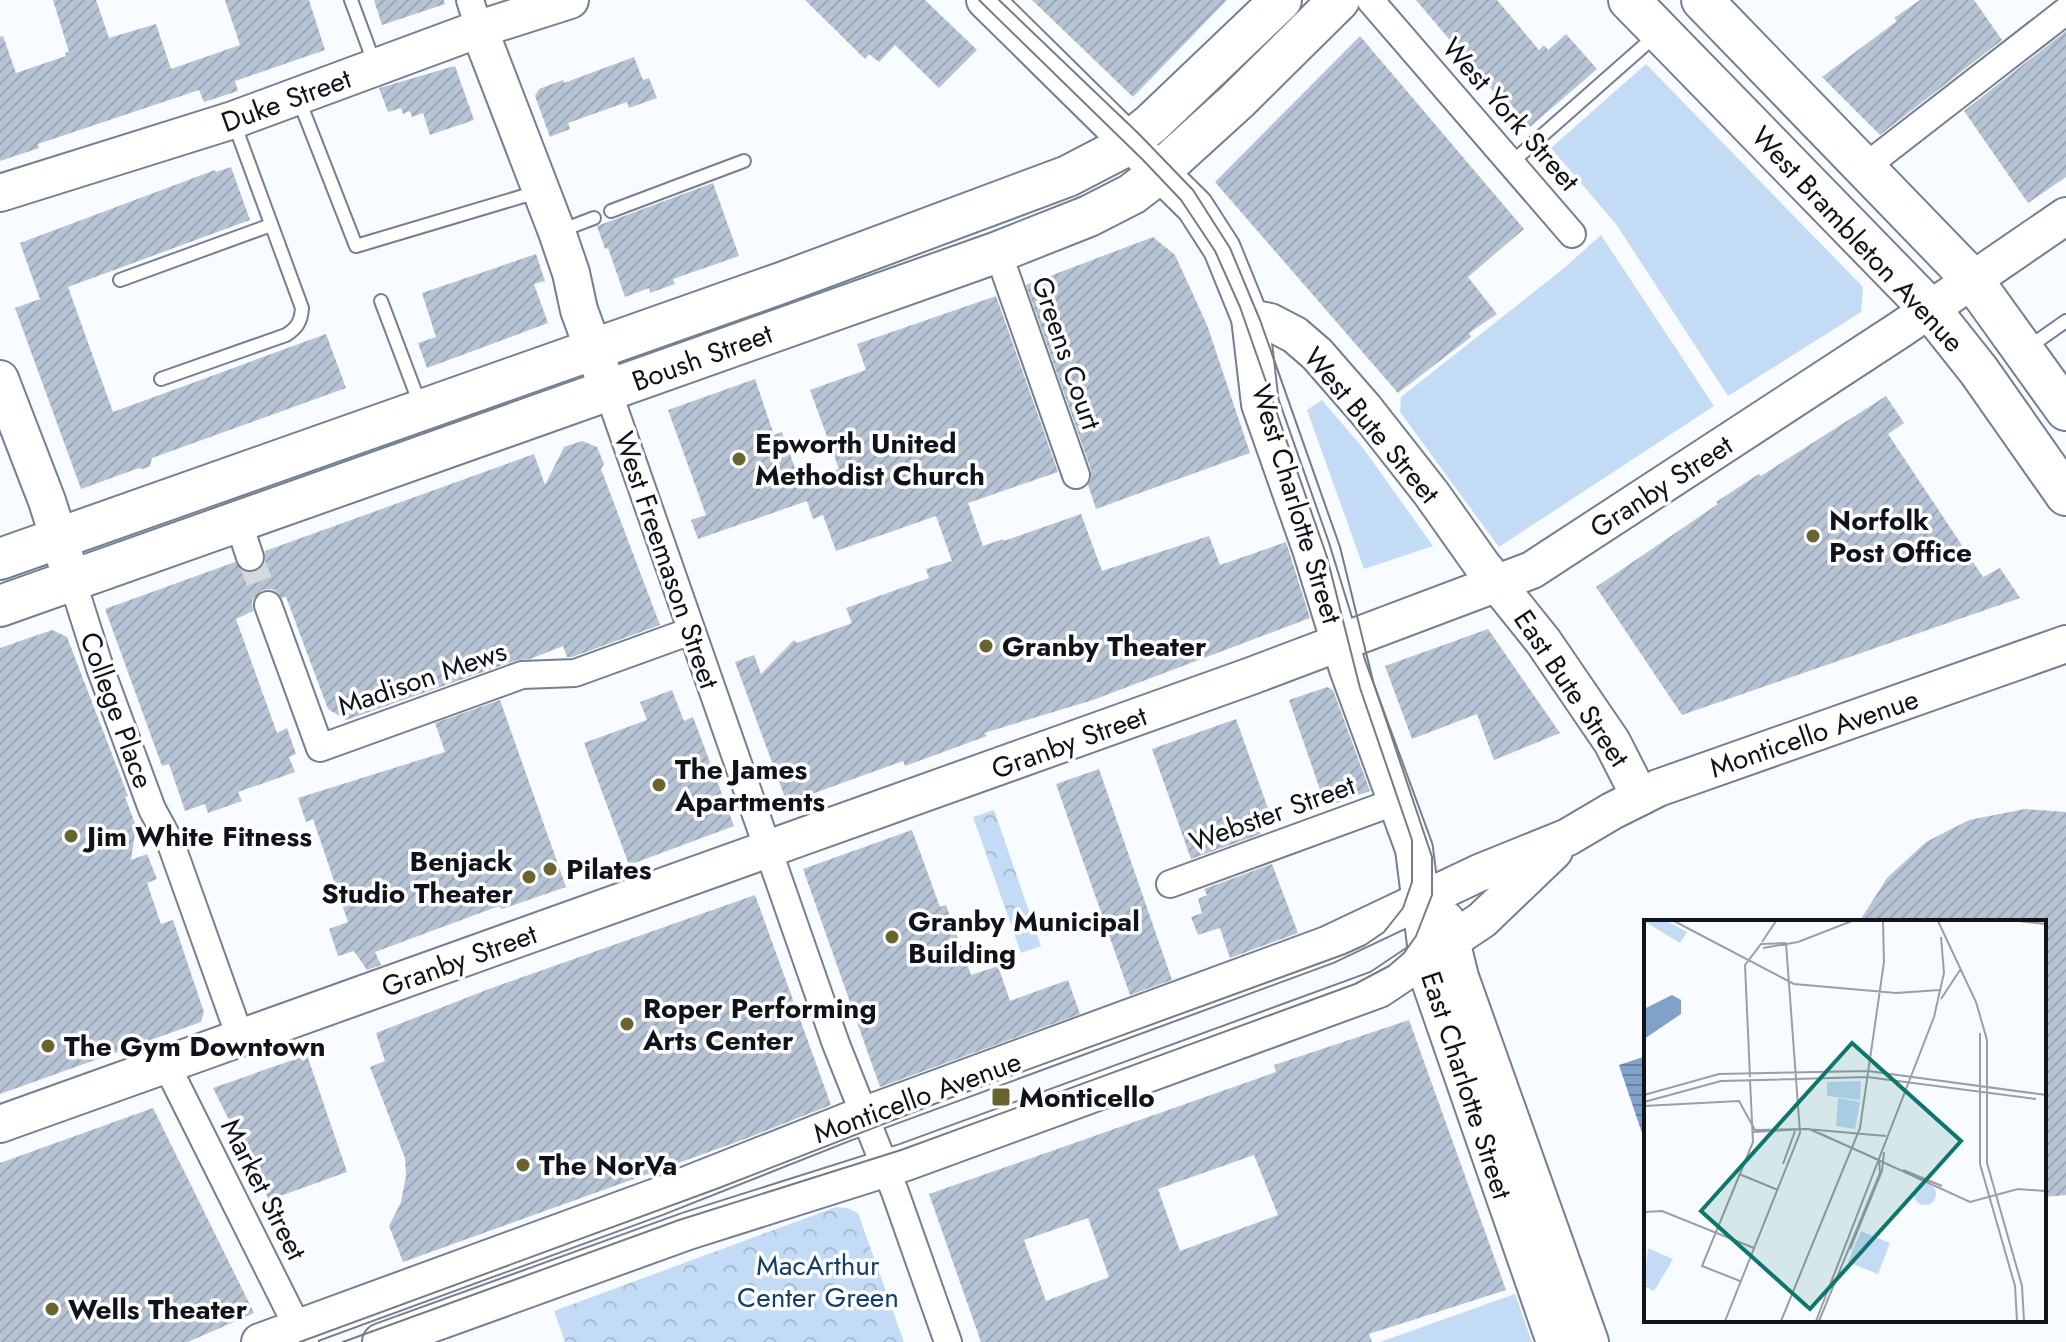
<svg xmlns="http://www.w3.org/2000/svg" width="2066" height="1342" font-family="Jost,sans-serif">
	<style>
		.green { fill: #c4dbf6 }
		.park { fill: url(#park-crowns) }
		.water { fill: url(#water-rules) }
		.building { fill: url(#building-hatch); fill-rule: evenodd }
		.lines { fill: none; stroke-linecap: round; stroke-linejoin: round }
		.street-tunnel { stroke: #d5d8dd; stroke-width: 26; stroke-dasharray: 26 13; stroke-linecap: butt }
		.lane-casing { stroke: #748090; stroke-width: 16 }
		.street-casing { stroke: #748090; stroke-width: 30 }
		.secondary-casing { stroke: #748090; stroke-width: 40 }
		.primary-casing { stroke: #748090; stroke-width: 44 }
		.lane { stroke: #fff; stroke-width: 12 }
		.street { stroke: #fff; stroke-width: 26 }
		.secondary { stroke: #fff; stroke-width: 36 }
		.primary { stroke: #fff; stroke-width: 40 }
		.tram { stroke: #787b80; stroke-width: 2 }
		.poi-dot { fill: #686430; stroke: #fff; stroke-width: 3 }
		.labels { text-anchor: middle; stroke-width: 7; stroke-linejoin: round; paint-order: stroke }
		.street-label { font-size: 28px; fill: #10141a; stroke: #fff }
		.poi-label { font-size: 28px; font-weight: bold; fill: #10141a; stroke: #fff; text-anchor: start }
		.park-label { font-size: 28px; fill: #123d6f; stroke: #fff }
		.inset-road { fill: none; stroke: #9b9fa3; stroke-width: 2 }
		.view { fill: #0f766e; fill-opacity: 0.15; stroke: #0f766e; stroke-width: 4 }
		.inset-edge { fill: none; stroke: #10141a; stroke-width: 4 }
	</style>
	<defs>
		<pattern id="park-crowns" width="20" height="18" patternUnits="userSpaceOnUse" patternTransform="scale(2)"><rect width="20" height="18" fill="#c4dbf6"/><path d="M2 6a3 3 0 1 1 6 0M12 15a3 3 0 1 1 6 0" fill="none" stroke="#a7bbd2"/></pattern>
		<pattern id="water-rules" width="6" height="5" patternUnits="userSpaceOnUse" patternTransform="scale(2)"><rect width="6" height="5" fill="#82a1c8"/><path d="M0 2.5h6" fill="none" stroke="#6982a2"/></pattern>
		<pattern id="building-hatch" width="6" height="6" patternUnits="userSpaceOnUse" patternTransform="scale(2)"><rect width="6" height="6" fill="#b7c4d5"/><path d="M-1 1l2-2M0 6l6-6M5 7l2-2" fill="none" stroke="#9ca8b6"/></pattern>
	</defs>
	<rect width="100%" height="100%" fill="#f8fbff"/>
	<g class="green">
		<path d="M1646 64 1863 287 1861 312 1728 396 1616 224 1551 148Z"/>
		<path d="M1601 235 1714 406 1499 547 1400 412 1401 397 1563 269Z"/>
		<path d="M1322 400 1363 448 1433 546 1364 569 1307 410Z"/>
		<path d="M1515 1294 1532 1342H1380Z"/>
	</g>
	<g class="park">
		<path d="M994 810 1041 946 1021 953 973 817Z"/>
		<path d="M836 1207 847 1208 858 1213 904 1342H565L554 1311Z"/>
	</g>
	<path class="water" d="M1646 1056V1145L1619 1065Z"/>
	<g class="building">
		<path d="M53 0H96L109 38 156 24 171 69 240 45 225 0H309L325 50 235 81 238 91 204 102 199 90 38 144 39 148 0 161V37L3 36 16 73 66 56 65 53 69 52Z"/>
		<path d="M374 0H444L445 4 382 25Z"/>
		<path d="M805 0H925L977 50 939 88 895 45 879 62 869 54 865 59Z"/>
		<path d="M1032 0H1227L1133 97Z"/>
		<path d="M1416 0H1497L1539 50 1544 45 1548 50 1566 34 1597 69 1530 127 1496 87 1493 91Z"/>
		<path d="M1920 0H1974L2002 40 1880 135 1822 77 1897 21 1894 18Z"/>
		<path d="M2066 31V177L2028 203 1964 111Z"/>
		<path d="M1360 36 1524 229 1468 277 1497 314 1469 333 1471 337 1398 393 1215 182Z"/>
		<path d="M634 57 643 80 649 78 657 98 629 108 627 102 568 123 570 129 550 137 535 96 539 89 563 80 564 83Z"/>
		<path d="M455 66 474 120 430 135 423 113 412 117 410 111 403 114 401 108 388 112 379 88Z"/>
		<path d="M231 167 250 220 68 287 113 412 326 334 346 388 152 458 150 466 143 469 139 468 81 489 15 308 40 299 20 243 215 170 216 172Z"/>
		<path d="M713 183 739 256 673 279 675 284 650 293 649 288 625 297 608 248 605 249 597 226Z"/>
		<path d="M1153 237 1175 255 1207 325 1250 453 1096 509 1088 485 1091 479V470L1026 285Z"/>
		<path d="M536 254 545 281 534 284 548 323 427 368 418 343 436 337 422 293Z"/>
		<path d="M996 296 1058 472 968 503 983 546 1003 539 1004 541 1081 514 1102 571 1209 536 1220 565 1286 542 1310 618 1093 700 984 733 987 736 905 766 903 761 787 803 735 662 754 655 761 674 794 640 797 643 852 623 846 608 929 578 926 569 952 561 936 516 836 551 823 515 813 519 807 501 698 539 691 520 706 515 668 410 755 379 774 435 782 432 800 482 839 469 810 390 866 370 857 344Z"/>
		<path d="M1886 396 1904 423 1888 434 1983 577 2000 568 2020 598 1682 715 1596 587 1718 504 1716 502 1759 474 1761 476Z"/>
		<path d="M582 441 597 447 604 464 601 469 660 625 572 657H567L563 646 530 659 517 660 346 720 328 709 286 597 282 598 272 589 262 590 252 601 253 611 236 619 277 733 287 728 296 754 289 757 295 772 238 792 242 801 208 813 205 804 185 811 169 764 162 766 105 609 235 562 246 572H256L265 561V551L534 454 545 485 564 447Z"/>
		<path d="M1488 629 1560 733 1494 760 1477 714 1412 739 1385 666Z"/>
		<path d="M52 630 67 637 128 796 125 797 136 826 131 860 147 854 157 879 147 883 161 924 173 920 204 1012 201 1022 0 1094V648Z"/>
		<path d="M1327 687 1333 690 1370 791 1326 807 1289 700Z"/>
		<path d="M672 690 684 721 693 717 734 826 629 865 584 743 647 720 640 702Z"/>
		<path d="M500 700 566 887 502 909 499 906 375 952 381 965 367 970 354 951 338 956 329 929 348 922 313 819 306 822 298 798 445 752 435 723Z"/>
		<path d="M1236 719 1274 825 1259 831 1261 834 1191 859 1152 749Z"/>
		<path d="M1099 769 1172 980 1130 995 1056 784Z"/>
		<path d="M2025 809 2066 812V1195L2044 1197V922H1859L1887 878 1926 842 1969 820Z"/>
		<path d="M912 830 940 907 946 905 971 975 998 966 1010 1001 1068 980 1080 1014 880 1087 803 869Z"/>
		<path d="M1272 864 1298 933 1230 958 1220 928 1198 935 1191 917 1202 913 1198 899 1207 895 1204 889Z"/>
		<path d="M755 895 831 1105 745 1139 403 1262 389 1226 401 1202 406 1176 405 1158 370 1067 385 1061 376 1033 489 989Z"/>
		<path d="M1409 1020 1506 1290 1369 1334 1372 1342H981L929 1194 1276 1072 1274 1065ZM1254 1155 1278 1215 1180 1251 1158 1189ZM1088 1218 1109 1277 1046 1301 1024 1240Z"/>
		<path d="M307 1055 347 1172 269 1200 213 1088Z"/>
		<path d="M153 1108 254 1313 188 1342H0V1163Z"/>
	</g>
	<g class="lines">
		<path class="street-tunnel" d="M250 557 268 605"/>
		<g class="lane-casing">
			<g id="lane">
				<path d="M351 0 375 65"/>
				<path d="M299 100 356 246 537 192"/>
				<path d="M1511 163 1655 36"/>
				<path d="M611 211 744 161"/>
				<path d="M560 231 594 218"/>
				<path d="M120 280 271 225"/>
				<path d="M381 301 421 407"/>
				<path d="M2029 347 2066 321"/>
				<path d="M161 379 286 335C297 328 301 322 302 308L234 123"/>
			</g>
		</g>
		<g class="street-casing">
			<g id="street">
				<path d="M470 0 479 29"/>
				<path d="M1370 0 1572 234"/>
				<path d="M1865 167 2066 11"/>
				<path d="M998 252 1076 475"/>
				<path d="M608 391 836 1044 895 1192 948 1342"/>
				<path d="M238 521 250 557"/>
				<path d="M72 580 100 668 152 809 171 844 240 1037"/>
				<path d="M268 605 320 748 522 675 575 673 691 631"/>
				<path d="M1170 884 1397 801"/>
				<path d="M166 1064 305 1342"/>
			</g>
		</g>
		<g class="secondary-casing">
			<g id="secondary">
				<path d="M985 0 1195 207 1222 249 1250 318 1260 404 1311 549 1348 669 1414 849 1431 984 1555 1342"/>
				<path d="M479 29 557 232 571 273 579 310 604 378"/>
				<path d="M0 193 233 120 479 29 570 0"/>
				<path d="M1250 318 1270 322 1295 335 1317 354 1365 409 1431 493 1482 565 1543 641 1612 742 1640 797"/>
				<path d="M0 379 47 501 72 580"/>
				<path d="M1446 920 1460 977 1590 1342"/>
				<path d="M0 1124 1251 676 1532 570 1901 329 2066 216"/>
				<path d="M260 1342 659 1196 846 1122 1327 945 1479 873 1568 837 1612 811 1658 788 2066 644"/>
				<path d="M381 1342 688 1231 906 1162 1379 989 1482 920 1554 851"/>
			</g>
		</g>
		<g class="primary-casing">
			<g id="primary">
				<path d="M1629 0 1929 308 1979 371 2066 495"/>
				<path d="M1702 0 1971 278 2066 410"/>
				<path d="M0 559 784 282 1068 176 1118 150 1151 124 1281 0"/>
				<path d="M0 606 998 252 1089 216 1132 194 1149 181 1237 101 1339 0"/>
			</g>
		</g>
		<use href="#lane" class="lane"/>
		<use href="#street" class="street"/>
		<use href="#secondary" class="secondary"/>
		<use href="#primary" class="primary"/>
		<g class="tram">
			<path d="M300 1342 719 1188 950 1098 1345 954 1365 945 1384 932 1403 908 1412 882V840L1360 688 1327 557 1240 307 1215 251 1181 200 1143 160 979 0"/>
			<path d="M343 1342 679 1220 901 1150 1355 984 1389 966 1404 953 1416 936 1432 895V857L1373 681 1340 547 1260 320 1230 248 1193 190 1139 134 999 0"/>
		</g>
	</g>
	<g class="poi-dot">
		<circle cx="739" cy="459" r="8"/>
		<circle cx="1813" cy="536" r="8"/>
		<circle cx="986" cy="646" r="8"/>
		<circle cx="659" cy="785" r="8"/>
		<circle cx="71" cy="836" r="8"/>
		<circle cx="550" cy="869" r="8"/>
		<circle cx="529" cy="877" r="8"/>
		<circle cx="892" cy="937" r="8"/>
		<circle cx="627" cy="1024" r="8"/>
		<circle cx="48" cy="1046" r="8"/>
		<rect x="991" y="1087" width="20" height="20" rx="4"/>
		<circle cx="523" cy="1165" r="8"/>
		<circle cx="52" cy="1309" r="8"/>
	</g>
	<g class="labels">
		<g class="street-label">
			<text transform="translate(286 100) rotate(-20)" y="10">Duke Street</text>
			<text transform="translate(1511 114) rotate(49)" y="10">West York Street</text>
			<text transform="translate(1858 239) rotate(47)" y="10">West Brambleton Avenue</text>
			<text transform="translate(1067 353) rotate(71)" y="10">Greens Court</text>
			<text transform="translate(702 357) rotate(-20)" y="10">Boush Street</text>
			<text transform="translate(1372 425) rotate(50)" y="10">West Bute Street</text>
			<text transform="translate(1661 486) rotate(-33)" y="10">Granby Street</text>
			<text transform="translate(1297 504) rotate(73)" y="10">West Charlotte Street</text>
			<text transform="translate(667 560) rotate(71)" y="10">West Freemason Street</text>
			<text transform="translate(422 678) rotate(-19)" y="10">Madison Mews</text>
			<text transform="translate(1572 688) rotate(56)" y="10">East Bute Street</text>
			<text transform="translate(117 710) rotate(70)" y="10">College Place</text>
			<text transform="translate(1814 733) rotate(-19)" y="10">Monticello Avenue</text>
			<text transform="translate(1069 742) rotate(-20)" y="10">Granby Street</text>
			<text transform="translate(1272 813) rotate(-20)" y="10">Webster Street</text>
			<text transform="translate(459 960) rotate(-20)" y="10">Granby Street</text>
			<text transform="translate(1467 1085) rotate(72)" y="10">East Charlotte Street</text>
			<text transform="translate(917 1097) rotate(-20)" y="10">Monticello Avenue</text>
			<text transform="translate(264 1189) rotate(63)" y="10">Market Street</text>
		</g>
		<g class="poi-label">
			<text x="755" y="453">Epworth United<tspan x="755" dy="32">Methodist Church</tspan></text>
			<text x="1829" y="530">Norfolk<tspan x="1829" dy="32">Post Office</tspan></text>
			<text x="1002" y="656">Granby Theater</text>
			<text x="675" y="779">The James<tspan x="675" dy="32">Apartments</tspan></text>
			<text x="87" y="846">Jim White Fitness</text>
			<text x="513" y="871" text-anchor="end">Benjack<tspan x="513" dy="32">Studio Theater</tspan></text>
			<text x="566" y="879">Pilates</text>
			<text x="908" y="931">Granby Municipal<tspan x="908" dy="32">Building</tspan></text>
			<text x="643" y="1018">Roper Performing<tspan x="643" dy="32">Arts Center</tspan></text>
			<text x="64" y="1056">The Gym Downtown</text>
			<text x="1019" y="1107">Monticello</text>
			<text x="539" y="1175">The NorVa</text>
			<text x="68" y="1319">Wells Theater</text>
		</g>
		<g class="park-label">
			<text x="818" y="1275">MacArthur<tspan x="818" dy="32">Center Green</tspan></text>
		</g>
	</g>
	<g transform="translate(1644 920)">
		<rect width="402" height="402" fill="#f8fbff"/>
		<path d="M0 1H23L43 12 36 23ZM183 162 217 161 216 180 183 176ZM194 178 216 182 211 209 192 206ZM270 274a11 11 0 1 1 22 0a11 11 0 1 1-22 0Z" fill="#c4dbf6"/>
		<path d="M217 311 246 323 234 354 204 342ZM4 328 29 339 10 371 0 366Z" fill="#c4dbf6"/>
		<path d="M28 75 37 80V94L0 119V89Z" fill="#82a1c8"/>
		<path class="inset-road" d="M30 1 150 64 252 73 296 70M294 1 332 82 343 120V243L378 366 380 401M375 1 402 4M118 22 132 1M119 28 154 22 208 1M297 79 316 50M336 113V244L371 366 373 401M106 157 101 45 117 24 142 23M0 175 75 154 224 151 402 175M0 182 77 161 223 157 392 179M0 186 95 181 111 210 165 209 235 240 236 253 175 401M109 212 162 209 242 216M175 213 326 282 374 269 402 271M139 244 151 211M259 250 298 266M95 254 134 270M0 292 18 291 110 328M206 329 238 251 240 232M96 361 58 346 109 222 106 160M81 401 156 213 142 23M137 401 216 208 240 42 239 1M172 401 290 97 300 53 297 17"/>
		<path class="view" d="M208 123 317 221 166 389 57 291Z"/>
		<rect width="402" height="402" class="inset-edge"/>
	</g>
</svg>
